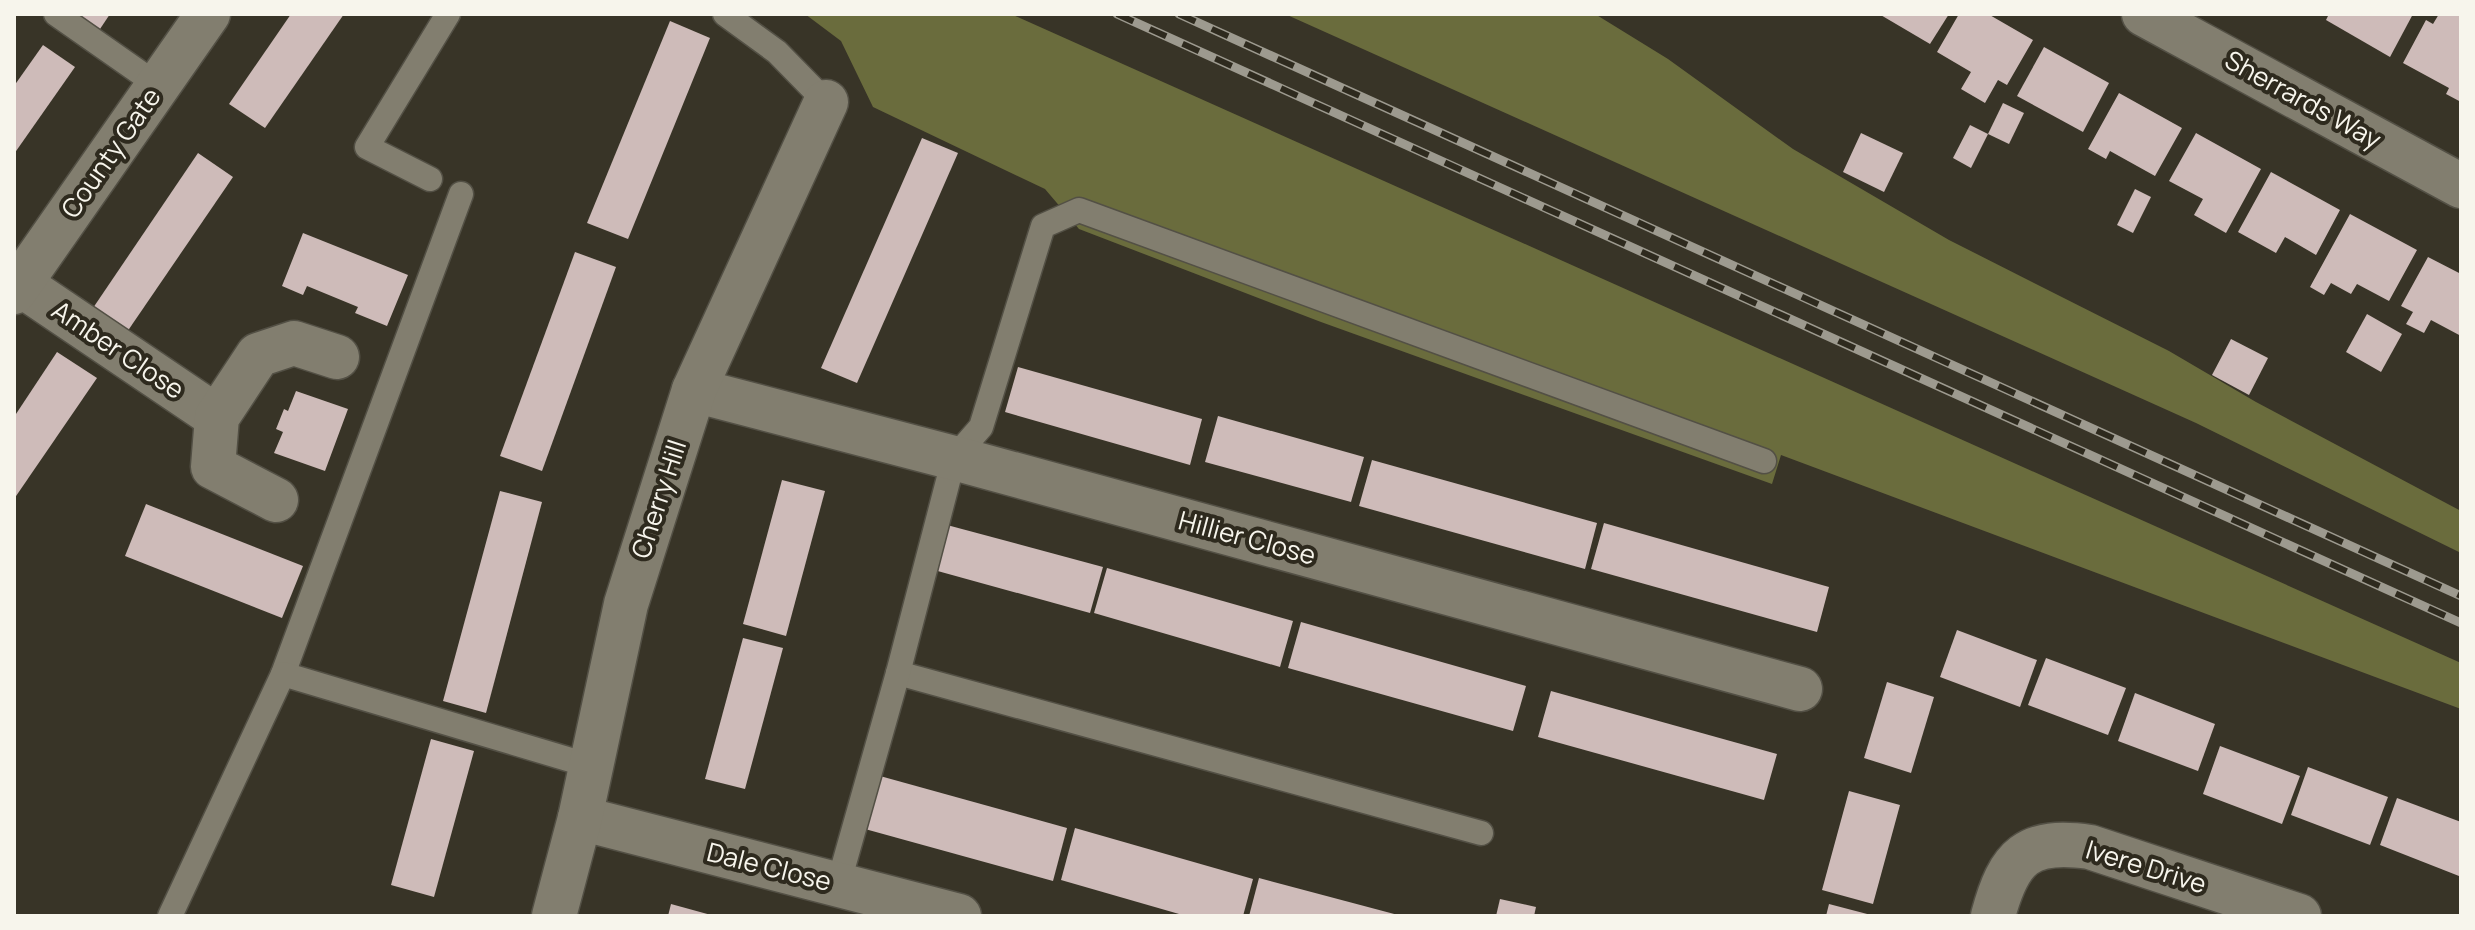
<svg xmlns="http://www.w3.org/2000/svg" width="2475" height="930" font-family="Manrope,sans-serif">
	<style>
		.forest { fill: #6a6c3d }
		.building { fill: #cebbb9 }
		.lines { fill: none; stroke-linecap: round; stroke-linejoin: round }
		.lane-casing { stroke: #535045; stroke-width: 27 }
		.street-casing { stroke: #535045; stroke-width: 47 }
		.lane { stroke: #827e6f; stroke-width: 24 }
		.street { stroke: #827e6f; stroke-width: 44 }
		.rail-casing { stroke: #9d9a8f; stroke-width: 9 }
		.rail { stroke: #2e2a1e; stroke-width: 6; stroke-dasharray: 18; stroke-linecap: butt }
		.labels { text-anchor: middle; stroke-width: 8; stroke-linejoin: round; paint-order: stroke }
		.street-label { font-size: 26px; fill: #f7f5ec; stroke: #2e2a1e }
	</style>
	<rect width="100%" height="100%" fill="#383427"/>
	<g class="forest">
		<path d="M805 14H1011L2461 663V709L1781 455 1772 484 1321 322 1079 229 1045 189 873 107 841 41Z"/>
		<path d="M1285 14H1595L1668 59 1793 149 1949 240 2169 351 2256 402 2461 511V553L2196 423Z"/>
	</g>
	<g class="building">
		<path d="M65 14H110L96 35Z"/>
		<path d="M291 14H344L265 128 229 104Z"/>
		<path d="M1879 14H1949L1930 44Z"/>
		<path d="M1959 14H1988L2033 40 2007 85 1998 80 1985 103 1961 89 1971 72 1937 52Z"/>
		<path d="M2329 14H2413L2390 57 2326 20Z"/>
		<path d="M2439 14H2461V102L2446 94 2449 88 2403 63 2426 20 2433 24Z"/>
		<path d="M670 21 710 38 628 239 587 223Z"/>
		<path d="M43 45 75 67 14 154V86Z"/>
		<path d="M2044 47 2109 83 2083 132 2017 96Z"/>
		<path d="M2119 93 2182 128 2155 176 2110 151 2106 159 2088 149Z"/>
		<path d="M2003 103 2024 113 2009 144 1988 134Z"/>
		<path d="M1970 125 1988 134 1971 168 1953 158Z"/>
		<path d="M1861 133 1903 153 1884 192 1843 172Z"/>
		<path d="M2196 133 2261 169 2226 233 2194 215 2203 199 2169 181Z"/>
		<path d="M922 138 958 153 857 383 821 368Z"/>
		<path d="M198 153 233 177 127 332 93 308Z"/>
		<path d="M2271 172 2340 210 2316 255 2285 237 2276 253 2238 232Z"/>
		<path d="M2135 189 2151 197 2133 233 2117 225Z"/>
		<path d="M2350 214 2417 250 2389 301 2357 284 2351 294 2331 283 2324 295 2310 287Z"/>
		<path d="M303 233 408 275 387 326 355 313 358 307 307 286 303 295 282 286Z"/>
		<path d="M575 252 616 267 542 471 500 456Z"/>
		<path d="M2428 257 2461 274V336L2431 320 2424 333 2406 324 2413 312 2401 306Z"/>
		<path d="M2367 314 2402 334 2381 372 2346 352Z"/>
		<path d="M2231 339 2268 358 2249 395 2212 375Z"/>
		<path d="M57 352 97 378 14 499V417Z"/>
		<path d="M1018 367 1202 419 1190 465 1005 412Z"/>
		<path d="M296 391 348 409 325 471 274 453 283 432 276 429 284 409 288 411Z"/>
		<path d="M1218 416 1364 457 1351 502 1205 462Z"/>
		<path d="M1372 460 1597 523 1585 569 1359 506Z"/>
		<path d="M782 480 825 491 786 636 743 624Z"/>
		<path d="M500 491 542 502 486 713 443 701Z"/>
		<path d="M146 504 303 566 282 618 125 556Z"/>
		<path d="M1604 523 1829 587 1817 632 1591 569Z"/>
		<path d="M947 525 1103 567 1090 613 934 570Z"/>
		<path d="M1107 568 1293 621 1280 667 1094 613Z"/>
		<path d="M1301 622 1526 686 1513 731 1288 668Z"/>
		<path d="M1957 630 2037 660 2020 707 1940 677Z"/>
		<path d="M743 638 783 648 745 789 705 779Z"/>
		<path d="M2046 658 2126 688 2108 735 2028 705Z"/>
		<path d="M1887 682 1934 697 1911 773 1864 758Z"/>
		<path d="M1551 691 1777 754 1764 800 1538 737Z"/>
		<path d="M2135 693 2215 724 2198 771 2118 741Z"/>
		<path d="M431 739 474 751 434 897 391 885Z"/>
		<path d="M2220 746 2300 776 2282 824 2203 794Z"/>
		<path d="M2308 767 2388 797 2370 845 2291 815Z"/>
		<path d="M880 776 1067 828 1053 881 865 829Z"/>
		<path d="M1849 791 1900 805 1873 904 1822 890Z"/>
		<path d="M2397 798 2461 822 2459 876 2380 845Z"/>
		<path d="M1075 828 1253 879 1243 916H1186L1061 880Z"/>
		<path d="M1259 878 1398 915 1397 916H1249Z"/>
		<path d="M1500 899 1536 907 1534 916H1496Z"/>
		<path d="M671 904 711 915V916H668Z"/>
		<path d="M1829 904 1871 915 1870 916H1826Z"/>
	</g>
	<g class="lines">
		<g class="lane-casing">
			<g id="lane">
				<path d="M56 14 159 86"/>
				<path d="M725 14 777 52 826 102"/>
				<path d="M430 179 367 147 448 14"/>
				<path d="M898 673 1481 833"/>
				<path d="M283 674 461 194"/>
				<path d="M838 885 898 673 954 458 981 427 1043 226 1079 210 1764 461"/>
				<path d="M170 916 283 674 591 766"/>
			</g>
		</g>
		<g class="street-casing">
			<g id="street">
				<path d="M2144 14 2461 186"/>
				<path d="M20 284 217 417"/>
				<path d="M14 292 208 14"/>
				<path d="M694 390 954 458 1800 689"/>
				<path d="M276 500 213 467 217 417 258 355 294 343 337 357"/>
				<path d="M580 818 959 916"/>
				<path d="M554 916 580 818 626 604 694 390 826 102"/>
				<path d="M1993 916C2009 856 2027 838 2090 847L2299 916"/>
			</g>
		</g>
		<use href="#lane" class="lane"/>
		<use href="#street" class="street"/>
		<g class="rail-casing">
			<g id="rail">
				<path d="M1117 14 2461 623"/>
				<path d="M1179 14 2461 596"/>
			</g>
		</g>
		<use href="#rail" class="rail"/>
	</g>
	<g class="labels">
		<g class="street-label">
			<text transform="translate(2303 100) rotate(29)" y="9">Sherrards Way</text>
			<text transform="translate(111 153) rotate(-55)" y="9">County Gate</text>
			<text transform="translate(118 350) rotate(34)" y="9">Amber Close</text>
			<text transform="translate(659 499) rotate(-72)" y="9">Cherry Hill</text>
			<text transform="translate(1247 538) rotate(15)" y="9">Hillier Close</text>
			<text transform="translate(769 867) rotate(14)" y="9">Dale Close</text>
			<text transform="translate(2146 867) rotate(17)" y="9">Ivere Drive</text>
		</g>
	</g>
	<rect width="2475" height="930" fill="none" stroke="#f7f5ec" stroke-width="32"/>
</svg>
